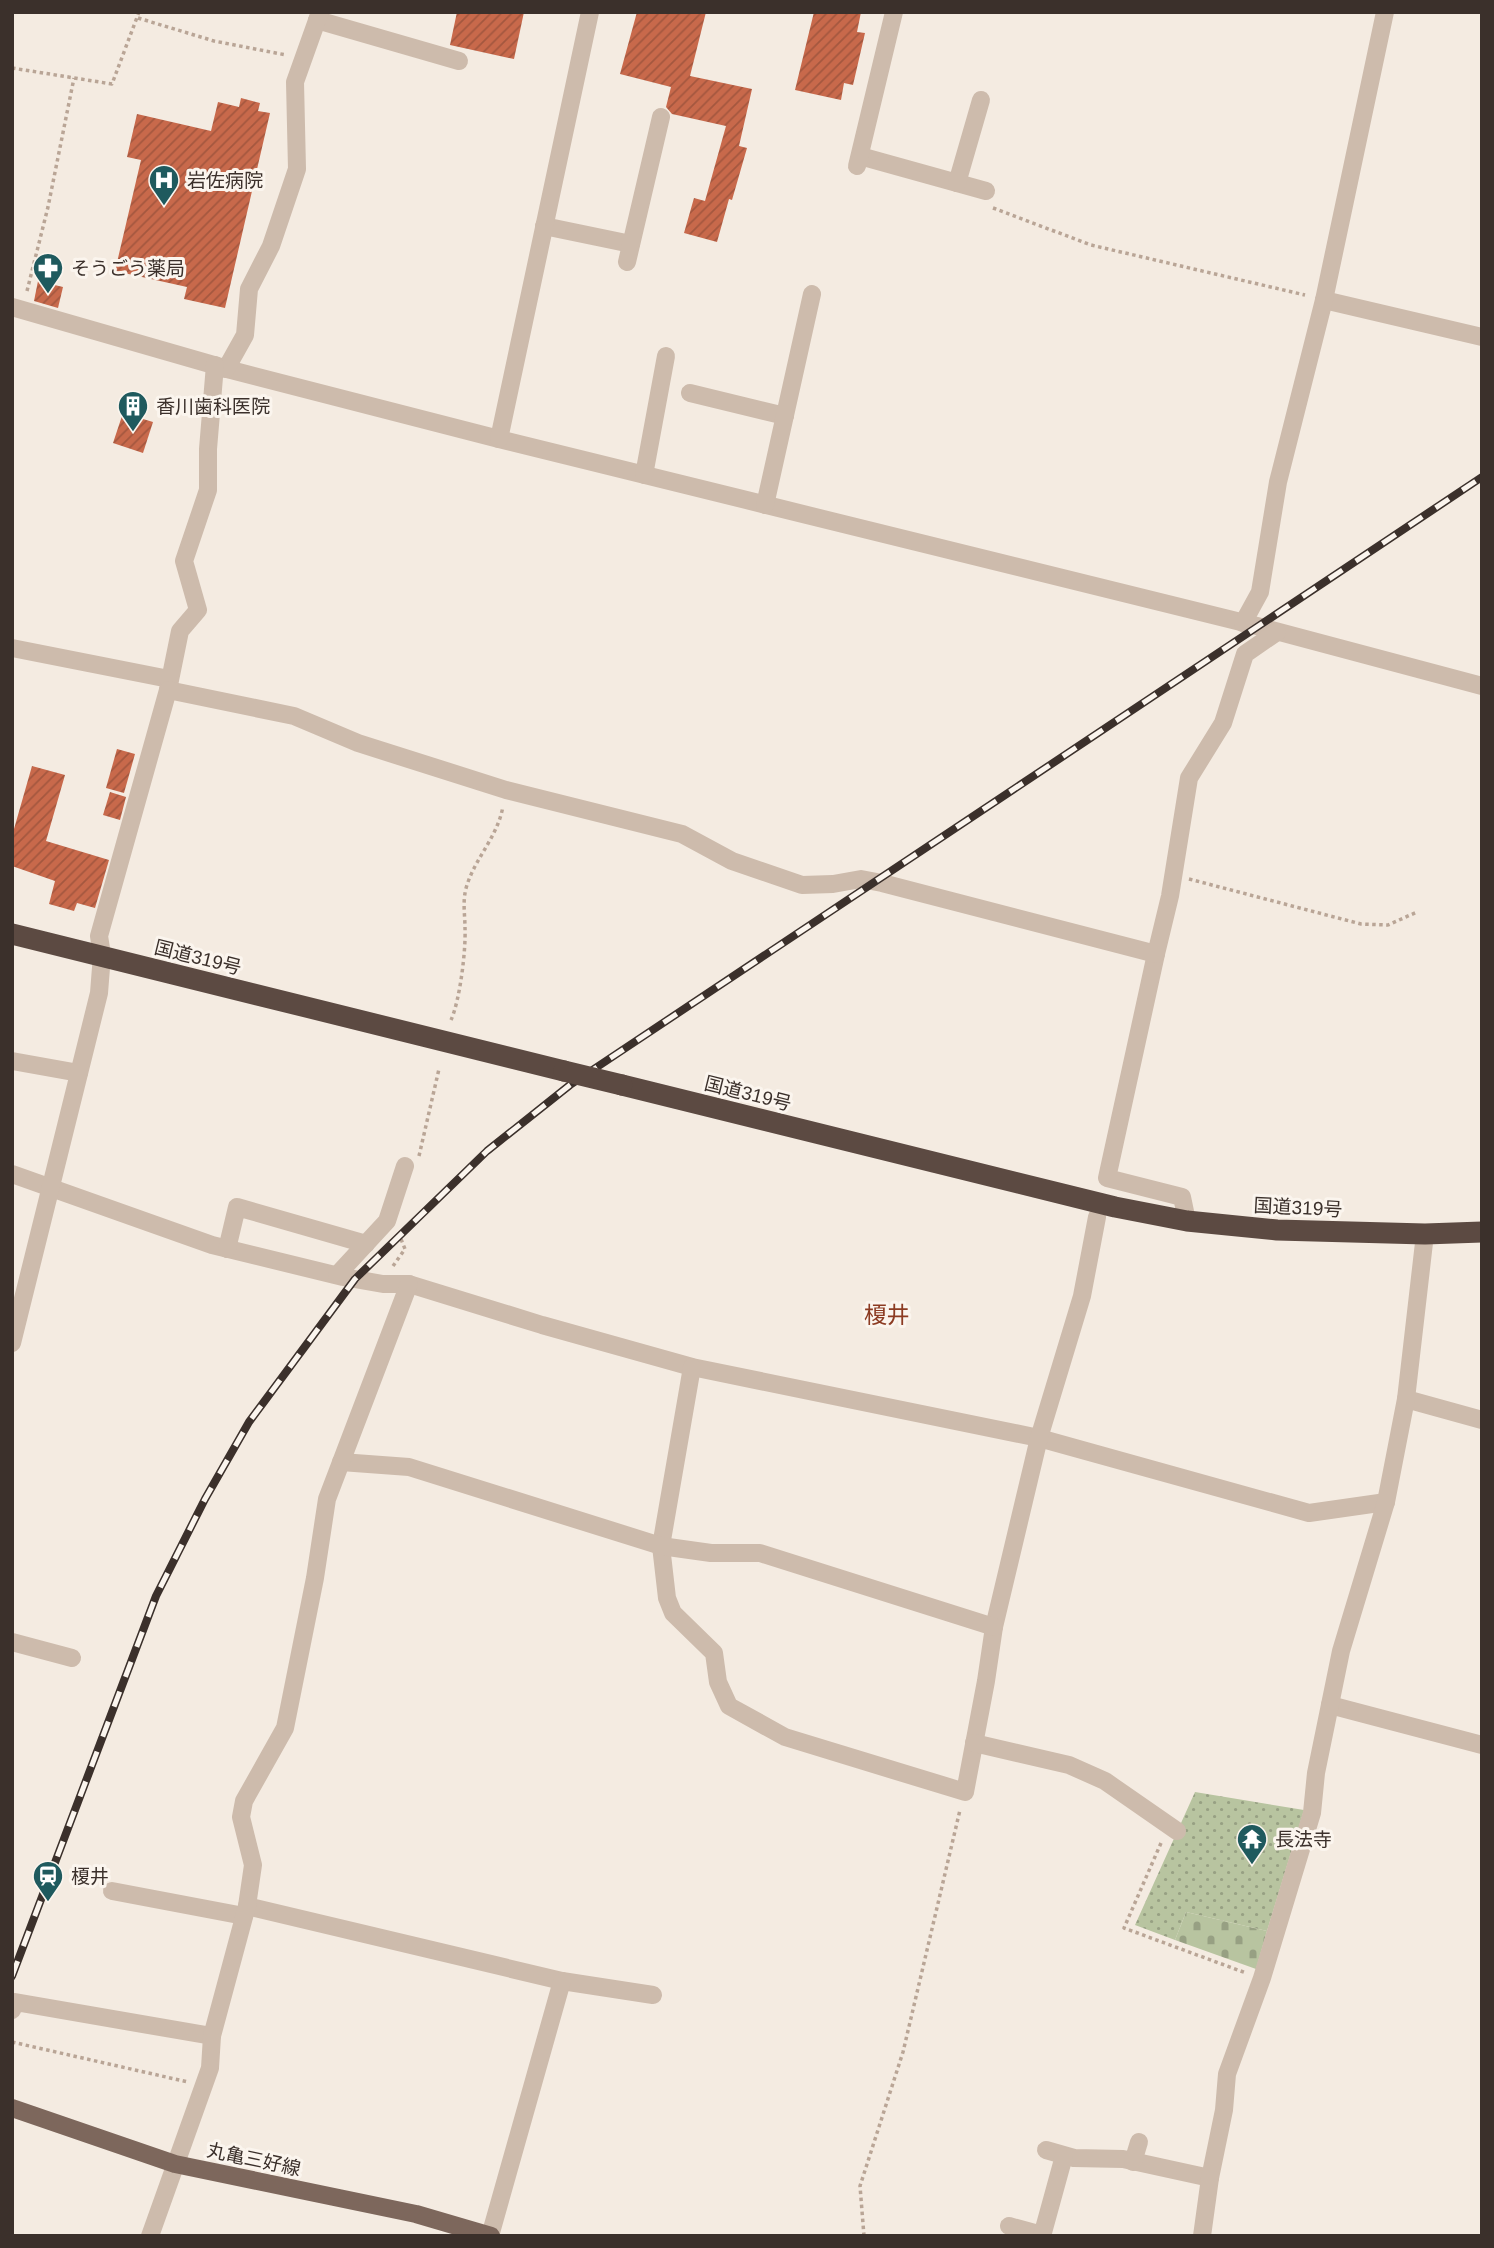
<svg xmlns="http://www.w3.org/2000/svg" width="1494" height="2248" font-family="Arial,'Noto Sans JP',sans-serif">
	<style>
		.cemetery { fill: url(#cemetery-stones) }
		.garden { fill: url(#garden-dots) }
		.building { fill: url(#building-hatch) }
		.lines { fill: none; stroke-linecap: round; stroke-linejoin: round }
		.path { stroke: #b9a596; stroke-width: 3.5; stroke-dasharray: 3.5 3.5; stroke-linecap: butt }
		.minor { stroke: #cdbbac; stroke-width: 18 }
		.major { stroke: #7d675c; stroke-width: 18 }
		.highway { stroke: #5c4a42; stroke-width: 21 }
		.rail-casing { stroke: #3b302b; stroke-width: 8 }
		.rail { stroke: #fbf5ee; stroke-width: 5; stroke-dasharray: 16; stroke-linecap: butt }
		.highway-bridge { stroke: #5c4a42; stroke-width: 21 }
		.labels { text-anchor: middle; stroke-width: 6; stroke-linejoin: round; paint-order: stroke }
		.poi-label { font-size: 19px; fill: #3b302b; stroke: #fbf5ee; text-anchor: start }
		.street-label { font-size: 19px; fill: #3b302b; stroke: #fbf5ee }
		.quarter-label { font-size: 23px; fill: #8c3b22; stroke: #fbf5ee }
	</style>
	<defs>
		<pattern id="cemetery-stones" width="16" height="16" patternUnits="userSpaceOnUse" patternTransform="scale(1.75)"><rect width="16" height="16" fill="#b8c4a0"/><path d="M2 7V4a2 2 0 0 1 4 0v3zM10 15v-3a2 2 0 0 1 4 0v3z" fill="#97a083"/></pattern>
		<pattern id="garden-dots" width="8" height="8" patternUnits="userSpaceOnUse" patternTransform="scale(1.75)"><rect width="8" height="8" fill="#b8c4a0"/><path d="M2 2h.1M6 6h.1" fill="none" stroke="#97a083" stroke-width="1.8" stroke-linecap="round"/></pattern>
		<pattern id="building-hatch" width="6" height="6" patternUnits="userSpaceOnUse" patternTransform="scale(1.75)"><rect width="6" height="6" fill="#c8694b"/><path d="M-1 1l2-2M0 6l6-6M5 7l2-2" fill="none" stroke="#a4573f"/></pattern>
	</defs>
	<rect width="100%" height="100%" fill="#f4ebe1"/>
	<path class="cemetery" d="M1186 1912 1267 1931 1256 1969 1175 1940Z"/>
	<path class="garden" d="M1195 1792 1304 1810 1267 1931 1186 1912 1175 1940 1135 1925Z"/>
	<g class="building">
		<path d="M457 12H524L514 59 450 45Z"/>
		<path d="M637 12H706L690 76 752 89 739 146 747 148 732 200 729 199 717 242 684 233 694 198 705 201 726 126 672 114 666 107 671 87 620 74Z"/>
		<path d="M814 12H861L857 32 865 33 853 85 844 83 841 100 795 90Z"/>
		<path d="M241 98 260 103 258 111 270 113 225 308 184 299 187 287 115 271 141 160 127 157 137 114 211 131 218 102 239 107Z"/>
		<path d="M38 281 63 287 58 308 34 301Z"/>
		<path d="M123 413 153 422 143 453 113 443Z"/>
		<path d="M117 749 135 754 124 793 106 788Z"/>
		<path d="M32 766 65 775 46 841 109 860 95 908 77 903 74 911 49 904 55 881 12 866V836Z"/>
		<path d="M110 792 126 797 120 820 103 815Z"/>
	</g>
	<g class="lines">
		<g class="path">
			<path d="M138 18 214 41 286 55"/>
			<path d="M12 68 112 84 139 12"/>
			<path d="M993 208 1091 245 1305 295"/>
			<path d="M27 291 48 207 74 78"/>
			<path d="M1189 879 1361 924 1388 925 1417 912"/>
			<path d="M451 1020C460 1000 466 950 465 928 465 914 462 900 467 885 476 857 498 836 503 806"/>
			<path d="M419 1156 439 1069"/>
			<path d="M393 1266 405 1249 399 1234"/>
			<path d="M1161 1843 1124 1928 1246 1973"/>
			<path d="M12 2042 188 2082"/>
			<path d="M864 2236 860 2186 903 2052 960 1810"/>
		</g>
		<g class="minor">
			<path d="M317 20 459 61"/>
			<path d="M860 156 986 191"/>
			<path d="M857 166 894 12"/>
			<path d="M957 183 981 100"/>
			<path d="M544 226 631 244"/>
			<path d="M627 262 661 117"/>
			<path d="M1324 300 1482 337"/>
			<path d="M12 307 231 370 499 439 1257 626 1482 686"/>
			<path d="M226 369 245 335 249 289 271 246 297 169 295 82 320 12"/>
			<path d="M690 393 785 416"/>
			<path d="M499 439 590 12"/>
			<path d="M644 475 666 356"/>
			<path d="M765 505 812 294"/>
			<path d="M1243 623 1260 592 1278 482 1324 300 1385 12"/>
			<path d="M12 648 169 679"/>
			<path d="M168 690 180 631 198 610 184 561 208 490V449L215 365"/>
			<path d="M1156 954 1107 1178 1182 1197 1187 1221"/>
			<path d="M12 1061 79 1073"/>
			<path d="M12 1174 212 1245 343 1277 383 1284H409L542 1325 692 1367 1039 1438 1309 1513 1386 1502"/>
			<path d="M227 1249 237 1207 366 1244"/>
			<path d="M337 1275 387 1221 405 1166"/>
			<path d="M12 1343 99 993 102 955 99 936 168 690 294 716 358 743 506 790 682 834 732 861 802 885 833 884 861 879 882 883 1156 954 1170 896 1189 778 1223 723 1245 654 1277 632"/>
			<path d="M692 1367 661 1546 667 1598 673 1613 714 1653 718 1682 729 1706 785 1737 965 1792 986 1681 994 1627 1039 1438 1082 1296 1097 1217"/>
			<path d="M1406 1399 1482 1420"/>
			<path d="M341 1462 409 1467 661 1546 711 1553H760L994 1627"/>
			<path d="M12 1642 72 1658"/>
			<path d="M1330 1705 1482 1745"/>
			<path d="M974 1743 1069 1765 1105 1781 1177 1831"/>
			<path d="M112 1891 244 1916"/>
			<path d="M247 1906 562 1981 653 1995"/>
			<path d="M12 2010 15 2002 212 2036"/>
			<path d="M1046 2150 1074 2158 1123 2159 1210 2178"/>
			<path d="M1133 2162 1139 2142"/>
			<path d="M1009 2226 1042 2235"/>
			<path d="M150 2236 210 2068 212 2036 247 1906 253 1865 241 1817 244 1801 285 1728 315 1578 327 1499 409 1284"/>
			<path d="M490 2236 562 1981"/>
			<path d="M1042 2236 1064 2156"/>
			<path d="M1202 2236 1210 2178 1224 2110 1227 2074 1262 1978 1312 1813 1316 1773 1341 1651 1386 1502 1406 1399 1425 1234"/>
		</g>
		<path class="major" d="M12 2108 175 2164 416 2214 491 2236"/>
		<g class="highway">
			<path d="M12 934 564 1071"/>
			<path d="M622 1085 1115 1207 1187 1221 1277 1230 1425 1234 1482 1232"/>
		</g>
		<g class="rail-casing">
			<path id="rail" d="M12 1976 156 1596 205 1499 249 1422 355 1279 487 1151 570 1085 1482 477"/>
		</g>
		<use href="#rail" class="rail"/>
		<path class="highway-bridge" d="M564 1071 622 1085"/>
	</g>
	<defs>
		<g id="hospital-pin" transform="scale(1.575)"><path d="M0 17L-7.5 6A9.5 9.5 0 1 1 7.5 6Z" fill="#1f5a5e" stroke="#fbf5ee"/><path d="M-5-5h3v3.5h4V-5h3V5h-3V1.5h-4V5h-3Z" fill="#fff"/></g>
		<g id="pharmacy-pin" transform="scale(1.575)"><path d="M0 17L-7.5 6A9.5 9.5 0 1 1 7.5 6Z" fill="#1f5a5e" stroke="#fbf5ee"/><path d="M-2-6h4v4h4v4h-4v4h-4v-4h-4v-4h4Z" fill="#fff"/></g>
		<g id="building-pin" transform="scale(1.575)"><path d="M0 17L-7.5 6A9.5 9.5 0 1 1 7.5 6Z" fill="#1f5a5e" stroke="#fbf5ee"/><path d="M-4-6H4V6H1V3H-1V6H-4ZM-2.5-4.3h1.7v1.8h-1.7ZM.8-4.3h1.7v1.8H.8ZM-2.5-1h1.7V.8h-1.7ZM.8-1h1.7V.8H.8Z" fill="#fff"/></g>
		<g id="temple-pin" transform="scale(1.575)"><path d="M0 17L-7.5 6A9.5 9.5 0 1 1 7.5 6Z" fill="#1f5a5e" stroke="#fbf5ee"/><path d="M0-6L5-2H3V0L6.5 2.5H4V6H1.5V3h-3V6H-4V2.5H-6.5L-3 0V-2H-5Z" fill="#fff"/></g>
		<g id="station-pin" transform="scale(1.575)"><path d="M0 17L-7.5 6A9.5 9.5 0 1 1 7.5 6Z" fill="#1f5a5e" stroke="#fbf5ee"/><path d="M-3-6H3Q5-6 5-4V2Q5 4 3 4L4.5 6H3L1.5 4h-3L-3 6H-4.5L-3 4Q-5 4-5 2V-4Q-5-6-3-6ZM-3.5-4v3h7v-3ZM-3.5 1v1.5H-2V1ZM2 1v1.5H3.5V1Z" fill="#fff"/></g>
	</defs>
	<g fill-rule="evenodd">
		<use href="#hospital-pin" x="164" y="180"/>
		<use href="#pharmacy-pin" x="48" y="268"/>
		<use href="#building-pin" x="133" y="406"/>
		<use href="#temple-pin" x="1252" y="1839"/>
		<use href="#station-pin" x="48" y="1876"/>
	</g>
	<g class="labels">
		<g class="poi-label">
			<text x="187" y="187">岩佐病院</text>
			<text x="71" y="275">そうごう薬局</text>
			<text x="156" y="413">香川歯科医院</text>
			<text x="1275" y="1846">長法寺</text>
			<text x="71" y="1883">榎井</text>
		</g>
		<g class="street-label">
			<text transform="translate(198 957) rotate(14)" y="7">国道319号</text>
			<text transform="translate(748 1093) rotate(14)" y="7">国道319号</text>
			<text transform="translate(1298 1207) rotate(3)" y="7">国道319号</text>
			<text transform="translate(254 2159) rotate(12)" y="7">丸亀三好線</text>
		</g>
		<g class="quarter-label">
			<text x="887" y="1323">榎井</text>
		</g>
	</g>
	<rect width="1494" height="2248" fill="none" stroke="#3b302b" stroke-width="28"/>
</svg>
